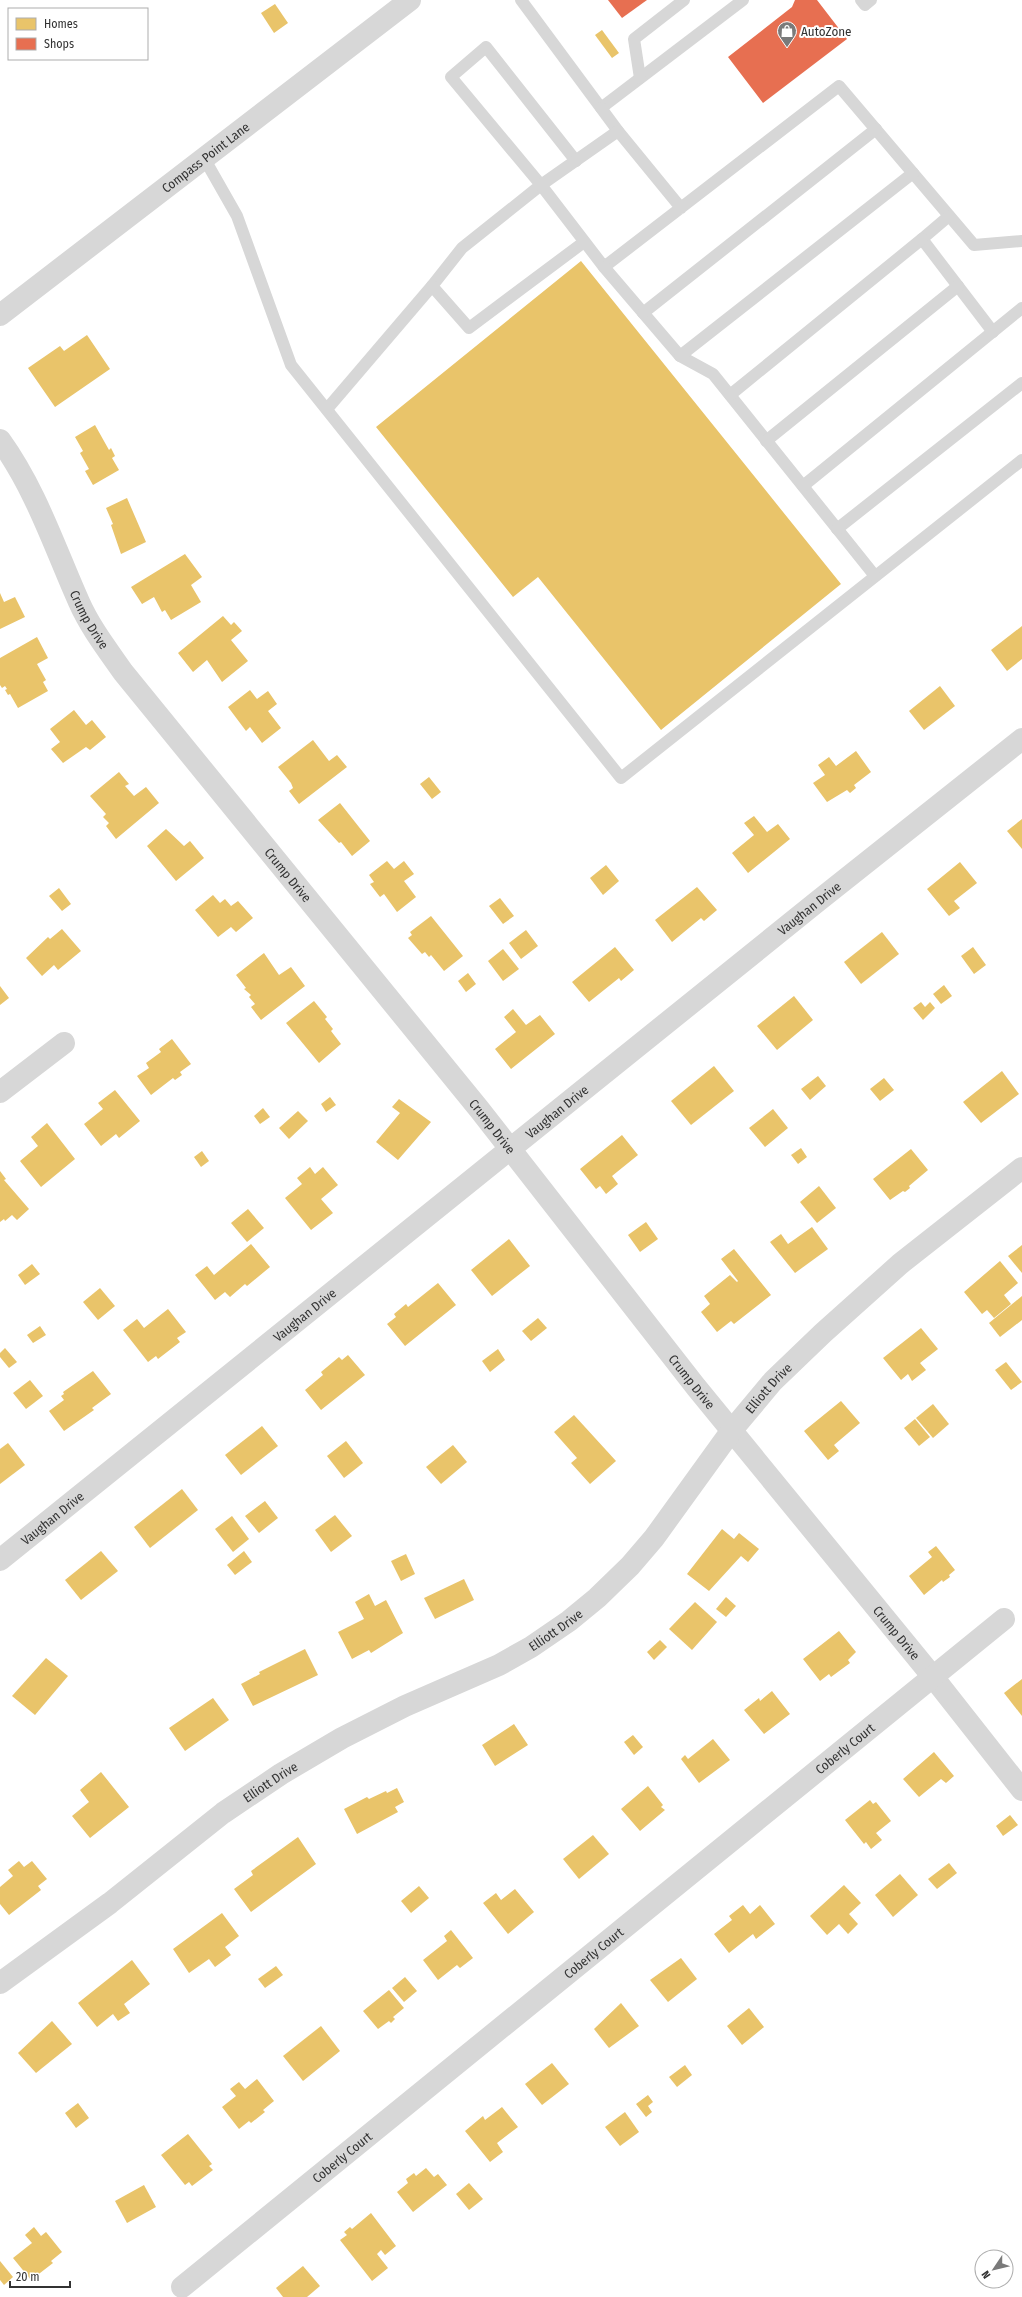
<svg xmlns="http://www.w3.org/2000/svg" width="1022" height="2297" font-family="'Fira Sans Condensed',sans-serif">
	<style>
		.homes { fill: #e9c46a }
		.shops { fill: #e76f51 }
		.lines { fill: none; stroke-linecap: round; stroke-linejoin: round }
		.lane { stroke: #d7d7d7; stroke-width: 12 }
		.street { stroke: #d7d7d7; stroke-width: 22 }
		.labels { text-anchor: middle; stroke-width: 4; stroke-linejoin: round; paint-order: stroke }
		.poi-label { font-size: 13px; fill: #333; stroke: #fff; text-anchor: start }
		.street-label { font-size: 13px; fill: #333; stroke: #fff }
	</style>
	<rect width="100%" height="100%" fill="#fff"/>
	<g class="homes">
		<path d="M275 4 288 23 274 33 261 13Z"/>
		<path d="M602 30 619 53 612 58 595 35Z"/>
		<path d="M581 261 841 584 661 730 538 577 513 597 376 427Z"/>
		<path d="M87 335 110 369 55 407 28 368 60 346 64 351Z"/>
		<path d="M95 425 109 450 111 448 115 456 112 458 119 470 93 485 85 471 89 469 80 453 83 451 75 437Z"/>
		<path d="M127 498 146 542 121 554 111 525 113 524 106 508Z"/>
		<path d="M185 554 202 577 191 585 201 602 171 620 165 610 162 612 154 597 142 604 131 587Z"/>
		<path d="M0 593 4 602 15 597 25 617 0 629Z"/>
		<path d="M223 616 231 625 234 622 242 631 231 640 248 661 222 682 207 660 193 672 178 653Z"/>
		<path d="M1022 626V659L1007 671 991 650Z"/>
		<path d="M37 637 48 658 37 664 46 680 43 682 48 691 18 708 10 694 8 695 5 690 7 689 5 686 2 688 0 685V658Z"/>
		<path d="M940 686 955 706 924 730 909 711Z"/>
		<path d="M250 690 257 699 268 691 277 704 268 711 281 728 262 743 250 727 246 731 228 707Z"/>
		<path d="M74 710 86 725 92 720 106 737 90 750 86 747 63 763 51 749 60 742 50 729Z"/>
		<path d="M313 740 329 761 337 755 347 767 299 804 289 791 293 788 291 783 278 767Z"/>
		<path d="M856 751 871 772 854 785 856 788 850 793 847 790 827 802 813 783 825 775 818 765 829 757 836 766Z"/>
		<path d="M119 772 129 784 125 786 134 796 146 787 159 803 116 839 106 826 109 823 103 817 106 814 90 796Z"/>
		<path d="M429 777 441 792 432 799 420 784Z"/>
		<path d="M340 803 370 841 352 856 341 842 339 843 318 820Z"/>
		<path d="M754 816 767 832 778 824 790 839 748 873 732 853 754 835 744 823Z"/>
		<path d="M1022 819V849L1007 831Z"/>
		<path d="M166 829 184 846 190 841 204 858 176 881 147 846Z"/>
		<path d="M387 861 394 869 404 861 414 874 404 881 416 897 397 912 384 894 380 897 370 884 374 882 369 875Z"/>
		<path d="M960 862 977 883 954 901 960 908 949 916 927 889Z"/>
		<path d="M606 865 619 881 603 895 590 878Z"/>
		<path d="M697 887 717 910 704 921 701 918 672 942 655 920Z"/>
		<path d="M59 888 71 904 62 911 49 896Z"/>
		<path d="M213 895 220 903 225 899 231 906 238 901 253 918 236 932 231 927 218 937 195 910Z"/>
		<path d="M500 898 514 916 503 924 489 906Z"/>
		<path d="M431 916 463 956 444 971 431 955 429 957 425 952 422 954 408 938 412 935 410 932Z"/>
		<path d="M62 929 81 951 58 970 54 965 42 976 26 958 48 937 50 939Z"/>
		<path d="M526 930 538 946 521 959 509 943Z"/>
		<path d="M882 932 899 954 861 984 844 962Z"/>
		<path d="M615 947 634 970 621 981 619 978 589 1002 572 982Z"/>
		<path d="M973 947 986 965 974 974 961 956Z"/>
		<path d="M503 949 519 969 503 981 488 961Z"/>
		<path d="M264 953 279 975 291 967 305 986 261 1020 251 1007 255 1004 249 997 251 995 244 989 246 988 236 975Z"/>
		<path d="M468 973 476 984 466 992 458 981Z"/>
		<path d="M944 985 952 996 941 1004 933 994Z"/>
		<path d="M0 986 9 998 0 1005Z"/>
		<path d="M794 996 813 1020 777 1050 757 1026Z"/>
		<path d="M314 1001 327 1017 325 1019 333 1029 331 1031 341 1044 319 1063 286 1023Z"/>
		<path d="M921 1002 925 1007 930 1002 935 1008 923 1020 913 1008Z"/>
		<path d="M513 1009 526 1025 540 1015 555 1034 511 1069 495 1049 516 1032 504 1017Z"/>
		<path d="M172 1039 191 1064 180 1072 182 1075 175 1080 173 1078 151 1095 137 1076 149 1068 146 1063 161 1052 159 1049Z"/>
		<path d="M714 1066 734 1091 691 1125 671 1101Z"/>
		<path d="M1002 1071 1019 1094 981 1123 963 1102Z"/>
		<path d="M818 1076 826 1086 810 1100 801 1089Z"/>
		<path d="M884 1078 894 1090 880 1101 870 1089Z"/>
		<path d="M115 1090 140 1121 119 1138 116 1134 101 1146 84 1124 103 1109 98 1103Z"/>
		<path d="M330 1097 336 1105 326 1112 321 1104Z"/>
		<path d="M399 1099 431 1122 398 1160 376 1142 400 1113 392 1107Z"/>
		<path d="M263 1108 270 1117 260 1124 254 1116Z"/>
		<path d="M773 1109 788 1128 765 1147 749 1128Z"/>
		<path d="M298 1111 308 1121 289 1139 279 1128Z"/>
		<path d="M47 1123 75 1159 41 1187 20 1161 38 1146 31 1137Z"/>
		<path d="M622 1135 638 1155 612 1176 618 1184 606 1194 600 1186 596 1189 580 1169Z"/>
		<path d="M801 1148 807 1157 798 1164 791 1155Z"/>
		<path d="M911 1149 928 1170 909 1186 910 1188 905 1192 903 1191 890 1200 873 1179Z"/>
		<path d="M202 1151 209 1161 201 1167 194 1157Z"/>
		<path d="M310 1167 315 1174 323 1167 338 1185 321 1199 333 1213 311 1230 285 1198 302 1184 297 1178Z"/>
		<path d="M0 1171 6 1179 4 1180 29 1209 17 1220 12 1215 5 1221 4 1219 0 1222Z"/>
		<path d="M819 1186 836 1208 817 1223 800 1202Z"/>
		<path d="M248 1209 264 1228 247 1242 231 1223Z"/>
		<path d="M646 1222 658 1239 640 1252 628 1235Z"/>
		<path d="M812 1227 828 1249 795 1273 770 1242 781 1234 788 1244Z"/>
		<path d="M509 1239 530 1266 492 1296 471 1270Z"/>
		<path d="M251 1244 270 1267 247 1286 245 1284 230 1297 225 1292 215 1300 195 1275 207 1266 214 1275Z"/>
		<path d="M1022 1245V1273L1008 1256Z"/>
		<path d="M734 1249 771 1295 734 1324 731 1321 717 1332 701 1312 710 1304 704 1296 730 1275 737 1282 738 1281 721 1259Z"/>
		<path d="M1000 1261 1018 1283 1004 1295 1011 1304 994 1318 987 1310 982 1314 964 1292Z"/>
		<path d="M32 1264 40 1274 25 1285 18 1275Z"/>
		<path d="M438 1283 456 1305 405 1346 387 1324 396 1317 394 1314 406 1304 408 1307Z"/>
		<path d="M100 1288 115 1306 98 1320 83 1302Z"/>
		<path d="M1022 1296V1320L1000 1337 989 1323Z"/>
		<path d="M168 1309 186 1332 177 1338 180 1342 158 1359 156 1356 148 1362 123 1330 137 1319 144 1328Z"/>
		<path d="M538 1318 547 1328 531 1341 522 1331Z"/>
		<path d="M40 1326 46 1335 33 1343 27 1335Z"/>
		<path d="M921 1328 938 1349 920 1363 926 1370 912 1381 908 1374 901 1380 883 1358Z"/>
		<path d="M5 1348 17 1362 9 1368 0 1357V1353Z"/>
		<path d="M498 1349 505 1360 490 1372 482 1361Z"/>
		<path d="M348 1355 365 1375 321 1410 305 1390 323 1375 321 1372 339 1357 342 1360Z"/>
		<path d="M1006 1362 1022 1382 1011 1390 995 1370Z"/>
		<path d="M93 1371 111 1394 92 1408 94 1410 64 1431 49 1411 64 1400 61 1396 64 1394 63 1392Z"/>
		<path d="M30 1380 43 1396 26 1409 13 1393Z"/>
		<path d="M841 1401 860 1423 834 1445 839 1451 828 1460 804 1431Z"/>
		<path d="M933 1404 949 1424 933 1438 916 1418Z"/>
		<path d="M574 1415 616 1461 590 1484 571 1463 577 1458 554 1432Z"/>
		<path d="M915 1419 930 1437 919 1446 904 1428Z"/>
		<path d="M262 1426 278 1446 241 1475 225 1455Z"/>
		<path d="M346 1441 363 1463 344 1478 327 1456Z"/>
		<path d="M8 1443 25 1465 0 1484V1449Z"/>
		<path d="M453 1445 467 1462 441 1484 426 1467Z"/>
		<path d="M182 1489 198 1510 150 1548 134 1527Z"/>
		<path d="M265 1501 278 1518 259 1533 245 1516Z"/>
		<path d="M335 1515 352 1536 331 1552 315 1530Z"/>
		<path d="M232 1516 249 1539 233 1552 215 1529Z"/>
		<path d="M722 1529 734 1539 739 1533 759 1549 748 1562 741 1556 709 1591 687 1574Z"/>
		<path d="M936 1546 955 1570 949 1575 950 1577 943 1582 942 1580 924 1595 909 1576 932 1557 928 1552Z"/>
		<path d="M101 1551 118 1571 81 1600 65 1580Z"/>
		<path d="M244 1551 252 1562 235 1575 227 1565Z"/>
		<path d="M406 1554 415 1574 401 1581 391 1561Z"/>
		<path d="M464 1579 474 1600 435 1619 424 1598Z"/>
		<path d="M369 1594 375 1606 386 1600 403 1633 371 1653 369 1650 352 1659 338 1632 364 1619 355 1602Z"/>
		<path d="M726 1597 736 1606 726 1617 716 1609Z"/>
		<path d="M695 1602 717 1622 692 1650 669 1629Z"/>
		<path d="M839 1631 856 1652 848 1660 850 1663 831 1677 829 1674 820 1681 803 1659Z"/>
		<path d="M660 1640 667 1647 654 1660 647 1652Z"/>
		<path d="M305 1649 318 1675 253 1706 241 1684 260 1674 259 1672Z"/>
		<path d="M46 1658 68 1676 35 1715 12 1696Z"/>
		<path d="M1022 1679V1716L1004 1693Z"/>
		<path d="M772 1691 790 1714 764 1734 744 1710 759 1698 760 1701Z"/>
		<path d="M213 1698 229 1720 185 1751 169 1728Z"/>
		<path d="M514 1724 528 1745 495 1766 482 1745Z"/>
		<path d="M633 1735 643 1747 634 1755 624 1742Z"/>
		<path d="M713 1739 730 1760 699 1783 681 1759 685 1755 688 1759Z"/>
		<path d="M934 1752 954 1776 946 1783 941 1779 919 1797 903 1779Z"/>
		<path d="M101 1772 129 1807 90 1838 72 1816 89 1802 80 1790Z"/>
		<path d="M648 1786 663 1805 661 1807 665 1810 640 1831 621 1809Z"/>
		<path d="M397 1788 404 1802 395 1807 398 1812 357 1834 344 1809 367 1797 369 1799 386 1791 387 1793Z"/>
		<path d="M870 1800 873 1804 876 1802 891 1821 876 1833 882 1840 871 1849 866 1842 864 1844 845 1820Z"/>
		<path d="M1010 1815 1018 1825 1003 1836 996 1826Z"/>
		<path d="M593 1835 609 1854 579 1879 563 1859Z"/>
		<path d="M298 1837 316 1864 251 1912 234 1889 253 1875 251 1871Z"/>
		<path d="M19 1861 24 1867 32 1861 47 1879 38 1886 41 1890 9 1915 0 1904V1887L13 1876 8 1870Z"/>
		<path d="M949 1863 957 1873 937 1889 928 1879Z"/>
		<path d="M900 1874 918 1895 893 1917 875 1895Z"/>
		<path d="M844 1885 861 1903 849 1914 858 1924 848 1934 839 1924 827 1935 810 1916Z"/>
		<path d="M419 1886 429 1898 411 1913 401 1901Z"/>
		<path d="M515 1889 534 1912 508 1934 483 1903 496 1893 501 1900Z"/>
		<path d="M743 1905 750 1914 760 1905 775 1924 756 1939 753 1934 729 1953 714 1934 732 1920 729 1916Z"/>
		<path d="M222 1913 239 1936 225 1947 231 1955 215 1967 209 1959 189 1973 173 1949Z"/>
		<path d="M451 1930 473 1958 460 1968 457 1965 438 1980 423 1960 447 1941 444 1936Z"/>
		<path d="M681 1958 697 1979 668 2002 650 1980Z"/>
		<path d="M132 1960 150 1984 124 2004 130 2013 118 2021 113 2014 97 2027 78 2003Z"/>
		<path d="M276 1966 283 1975 265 1988 258 1979Z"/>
		<path d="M405 1977 417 1991 404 2002 392 1988Z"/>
		<path d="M389 1990 404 2008 393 2017 395 2019 391 2023 389 2021 378 2029 363 2011Z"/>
		<path d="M621 2003 639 2026 609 2048 594 2029Z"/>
		<path d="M749 2008 764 2027 742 2045 727 2026Z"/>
		<path d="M52 2021 72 2044 36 2073 18 2053Z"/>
		<path d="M321 2026 340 2051 303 2081 283 2056Z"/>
		<path d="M552 2063 569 2084 542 2105 525 2084Z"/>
		<path d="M685 2065 692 2075 677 2087 669 2077Z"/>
		<path d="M257 2079 274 2101 263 2110 265 2112 251 2123 249 2121 239 2129 222 2107 236 2096 230 2089 239 2082 245 2089Z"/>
		<path d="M648 2095 653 2102 648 2106 652 2112 646 2117 636 2104Z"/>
		<path d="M78 2103 89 2118 76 2128 65 2113Z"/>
		<path d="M502 2107 518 2127 497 2143 503 2152 490 2162 465 2131 483 2116 485 2120Z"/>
		<path d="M625 2112 639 2132 620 2146 605 2127Z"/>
		<path d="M188 2134 212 2164 209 2166 213 2170 192 2186 189 2182 185 2185 161 2155Z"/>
		<path d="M426 2168 434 2177 438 2174 447 2185 413 2212 397 2192 408 2183 406 2179 414 2173 416 2176Z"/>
		<path d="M469 2183 483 2199 469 2210 456 2194Z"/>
		<path d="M144 2185 156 2207 127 2223 115 2201Z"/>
		<path d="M371 2213 396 2246 385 2255 381 2250 377 2254 388 2268 372 2281 340 2240 347 2235 344 2232 350 2227 352 2229Z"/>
		<path d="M34 2227 41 2236 46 2232 62 2252 51 2261 53 2263 31 2280 13 2258 32 2243 25 2235Z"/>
		<path d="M0 2261 13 2277 4 2285 0 2280Z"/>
		<path d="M303 2266 320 2286 307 2297H283L276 2288Z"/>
	</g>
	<g class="shops">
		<path d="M608 0H647L622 18Z"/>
		<path d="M795 0H817L847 39 763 103 728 57 792 7Z"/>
	</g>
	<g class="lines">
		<g class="lane">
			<path d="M521 0 601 108 743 0"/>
			<path d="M861 0 865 5 871 0"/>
			<path d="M640 78 634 39 684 0"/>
			<path d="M601 108 618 131"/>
			<path d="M204 158 237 216 291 365 621 778 1022 460"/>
			<path d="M576 161 486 47 451 77 541 185 462 248 432 286 469 328 584 242"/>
			<path d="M681 208 618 131 541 185 604 267 839 86 974 245 1022 241"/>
			<path d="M949 216 922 239 993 332"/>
			<path d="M604 267 680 356 713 374 875 576"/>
			<path d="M643 313 876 129"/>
			<path d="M680 356 913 173"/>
			<path d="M730 395 922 239"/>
			<path d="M327 409 432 286"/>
			<path d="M766 441 958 286"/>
			<path d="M803 486 1022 308"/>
			<path d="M837 529 1022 383"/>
		</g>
		<g class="street">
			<path id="s1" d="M0 315 410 0"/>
			<path id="s2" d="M0 440C36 490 54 546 79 602 90 627 107 649 123 672L479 1109 696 1387 933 1677 1022 1790"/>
			<path d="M0 1092 64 1043"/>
			<path id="s3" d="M0 1560 818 901 1022 739"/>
			<path id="s4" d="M0 1983 110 1903 223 1813 281 1774 342 1738 405 1706 499 1665 531 1647 569 1621 597 1598 630 1566 654 1538 732 1430 773 1381 823 1333 900 1264 1022 1168"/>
			<path id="s5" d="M182 2287 1004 1619"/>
		</g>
	</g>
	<defs>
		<g id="shop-pin" transform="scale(1)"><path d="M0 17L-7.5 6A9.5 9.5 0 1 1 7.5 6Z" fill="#7a7a7a" stroke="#fff"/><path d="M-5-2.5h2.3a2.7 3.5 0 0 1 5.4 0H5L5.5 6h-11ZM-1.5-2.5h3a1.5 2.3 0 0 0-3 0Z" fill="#fff"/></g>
	</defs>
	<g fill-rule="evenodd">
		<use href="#shop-pin" x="787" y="31"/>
	</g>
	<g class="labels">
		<g class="poi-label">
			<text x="801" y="36">AutoZone</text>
		</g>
		<g class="street-label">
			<text dy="5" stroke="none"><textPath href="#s1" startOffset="259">Compass Point Lane</textPath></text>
			<text dy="5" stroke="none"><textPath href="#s2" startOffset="201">Crump Drive</textPath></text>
			<text dy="5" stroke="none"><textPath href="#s2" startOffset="525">Crump Drive</textPath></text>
			<text dy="5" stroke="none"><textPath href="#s3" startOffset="1039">Vaughan Drive</textPath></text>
			<text dy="5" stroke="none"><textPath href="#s3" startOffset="715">Vaughan Drive</textPath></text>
			<text dy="5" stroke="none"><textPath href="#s2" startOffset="849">Crump Drive</textPath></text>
			<text dy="5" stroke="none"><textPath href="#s3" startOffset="391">Vaughan Drive</textPath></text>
			<text dy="5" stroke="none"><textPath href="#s2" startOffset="1173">Crump Drive</textPath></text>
			<text dy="5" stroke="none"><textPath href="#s4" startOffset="985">Elliott Drive</textPath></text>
			<text dy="5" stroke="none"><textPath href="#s3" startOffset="67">Vaughan Drive</textPath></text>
			<text dy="5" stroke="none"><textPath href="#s4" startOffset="661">Elliott Drive</textPath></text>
			<text dy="5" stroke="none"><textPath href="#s2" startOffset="1497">Crump Drive</textPath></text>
			<text dy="5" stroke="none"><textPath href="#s5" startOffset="854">Coberly Court</textPath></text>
			<text dy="5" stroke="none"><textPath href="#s4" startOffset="337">Elliott Drive</textPath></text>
			<text dy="5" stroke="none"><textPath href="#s5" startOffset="530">Coberly Court</textPath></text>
			<text dy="5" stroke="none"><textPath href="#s5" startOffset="206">Coberly Court</textPath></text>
		</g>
	</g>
	<rect x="8" y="8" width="140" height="52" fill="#ffffff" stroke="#adadad"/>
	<rect x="16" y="18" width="20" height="12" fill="#e9c46a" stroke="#adadad"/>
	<text x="44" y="28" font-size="12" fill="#333333">Homes</text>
	<rect x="16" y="38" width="20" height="12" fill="#e76f51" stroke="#adadad"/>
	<text x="44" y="48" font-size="12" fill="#333333">Shops</text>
	<g transform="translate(994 2269) rotate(235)"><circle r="19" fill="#ffffff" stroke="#adadad"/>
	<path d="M0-3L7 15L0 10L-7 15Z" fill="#7a7a7a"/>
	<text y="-6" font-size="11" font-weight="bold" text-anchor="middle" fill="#333333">N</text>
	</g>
	<path d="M10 2281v6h60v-6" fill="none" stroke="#333333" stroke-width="2"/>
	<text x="16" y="2281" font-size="12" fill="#333333" stroke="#ffffff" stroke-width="3" paint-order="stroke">20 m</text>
</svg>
